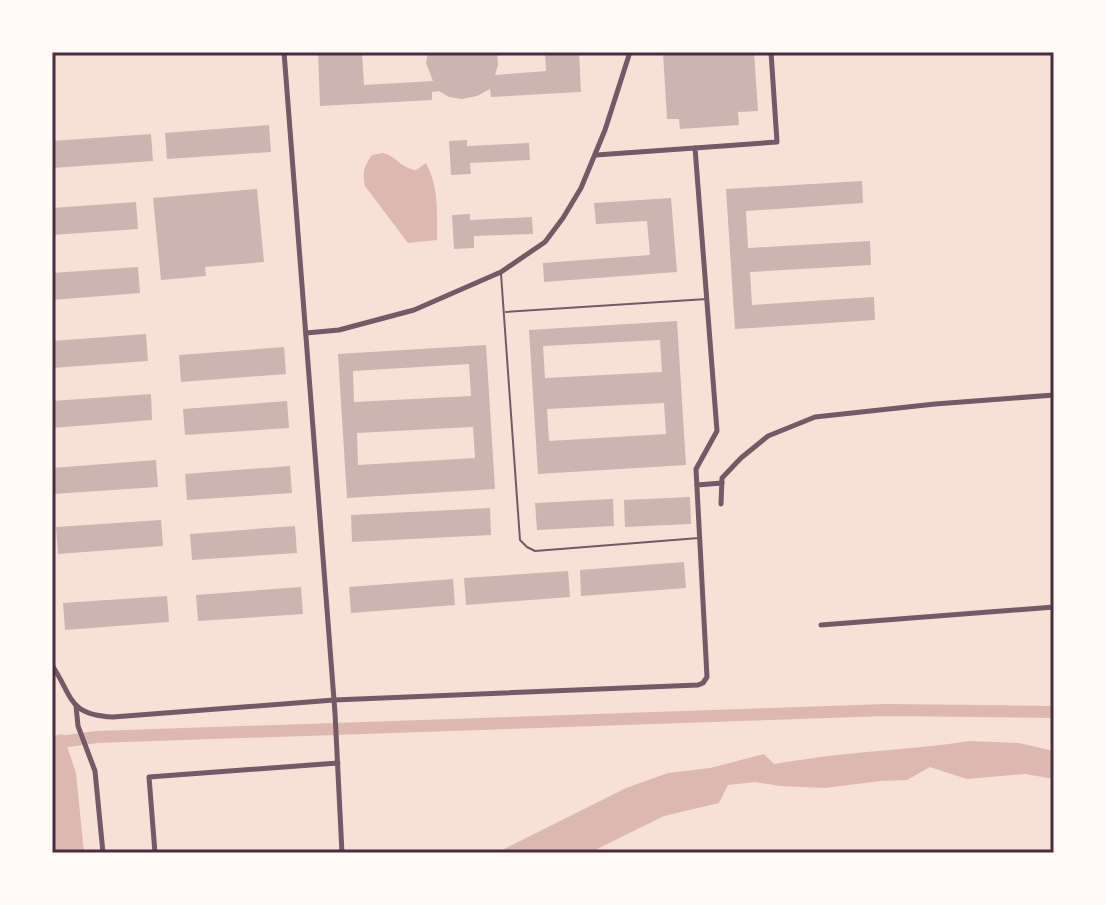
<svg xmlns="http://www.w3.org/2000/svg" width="1106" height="905" font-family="'Asap Condensed',sans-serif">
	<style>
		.water { fill: #dcb8b0 }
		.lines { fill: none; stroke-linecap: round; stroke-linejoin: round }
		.canal { stroke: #dcb8b0; stroke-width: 12 }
		.building { fill: #ccb4b1; fill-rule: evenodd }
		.service { stroke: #755966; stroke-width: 2 }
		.minor { stroke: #755966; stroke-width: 5 }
		.neatline { fill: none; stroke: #4a2c40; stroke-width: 3 }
	</style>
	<rect width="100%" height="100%" fill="#f7e1d7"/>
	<g class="water">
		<path d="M383 153C396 156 402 169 416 170L426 163C439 188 437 213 437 240L408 243 365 186C362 173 364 166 372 155Z"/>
		<path d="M63 734 76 773 84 853H52V736Z"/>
		<path d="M969 741 1019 743 1054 751V779L1025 774 967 779 930 767 907 780 881 781 825 788 780 786 755 782 728 785 719 803 664 816 589 853H496L626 788 668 773 710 768 764 754 774 764C795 761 816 757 837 755 881 750 925 748 969 741Z"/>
	</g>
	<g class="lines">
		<path class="canal" d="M52 743 97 737 887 710 1054 712"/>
	</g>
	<g class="building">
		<path d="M318 52H362L364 85 433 81 426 63 428 52H497L498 65 495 75 546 71 545 52H579L581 92 491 97 490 89 477 96 462 99 449 97 439 91 432 92V100L320 106Z"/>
		<path d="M663 52H754L758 111 738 112 739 125 680 129 679 119H667Z"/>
		<path d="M269 125 271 152 167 159 165 133Z"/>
		<path d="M151 134 153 161 52 168V141Z"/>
		<path d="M467 140V146L529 143 530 160 470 163 471 174 451 175 449 141Z"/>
		<path d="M862 181 863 203 746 211 748 248 870 241 871 265 750 272 752 305 874 297 875 320 735 329 726 189Z"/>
		<path d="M257 189 264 262 205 267 206 276 161 280 153 198Z"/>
		<path d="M671 198 677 272 544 282 543 263 650 255 647 221 596 224 594 203Z"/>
		<path d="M136 202 138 229 52 235V208Z"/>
		<path d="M470 214V220L532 217 533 234 474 236V248L454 249 452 215Z"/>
		<path d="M138 267 140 293 52 300V273Z"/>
		<path d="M677 321 686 465 538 474 529 330ZM660 340 662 372 545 378 543 346ZM664 403 666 434 549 441 547 409Z"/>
		<path d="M146 334 148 361 52 368V341Z"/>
		<path d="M486 345 495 489 347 498 338 354ZM469 364 471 396 354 402 353 371ZM473 427 475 458 358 465 357 433Z"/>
		<path d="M284 347 286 374 181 382 179 355Z"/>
		<path d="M151 394 152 420 52 428V401Z"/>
		<path d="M287 401 289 428 185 435 183 409Z"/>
		<path d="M156 460 158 487 53 494 52 468Z"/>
		<path d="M290 466 292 493 187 500 185 474Z"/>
		<path d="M690 497 691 524 625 527 624 500Z"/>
		<path d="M613 499 614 526 537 530 535 503Z"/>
		<path d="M490 508 491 535 352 542 351 515Z"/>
		<path d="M161 520 163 546 58 554 56 527Z"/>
		<path d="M295 526 297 553 192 560 190 534Z"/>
		<path d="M684 562 686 588 581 596 580 570Z"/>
		<path d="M568 571 570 597 466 605 464 578Z"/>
		<path d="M453 579 455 605 351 613 349 587Z"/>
		<path d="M301 587 303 614 198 621 196 595Z"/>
		<path d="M167 596 169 622 65 630 63 603Z"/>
	</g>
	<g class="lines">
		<g class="service">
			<path d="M501 274 520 540 527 547 535 551 699 538"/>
			<path d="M506 312 707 299"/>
		</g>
		<g class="minor">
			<path d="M284 52 335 713 342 853"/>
			<path d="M596 155 695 148"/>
			<path d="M306 333 339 330 414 310 501 272 545 242 563 218 581 188 605 130 630 52"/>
			<path d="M697 485 722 483"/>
			<path d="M721 504 722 478 741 458 768 436 815 417 935 404 1054 395"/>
			<path d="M821 625 1054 607"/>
			<path d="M52 665C73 697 68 715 113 717L334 700 698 685 703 683 707 677 696 469 717 431 695 148 777 142 771 52"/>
			<path d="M76 706 78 726 95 771 103 853"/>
			<path d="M155 853 149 777 338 763"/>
		</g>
	</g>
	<rect width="1106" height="905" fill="none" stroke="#fffaf5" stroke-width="108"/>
	<rect x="54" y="54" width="998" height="797" class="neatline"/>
</svg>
